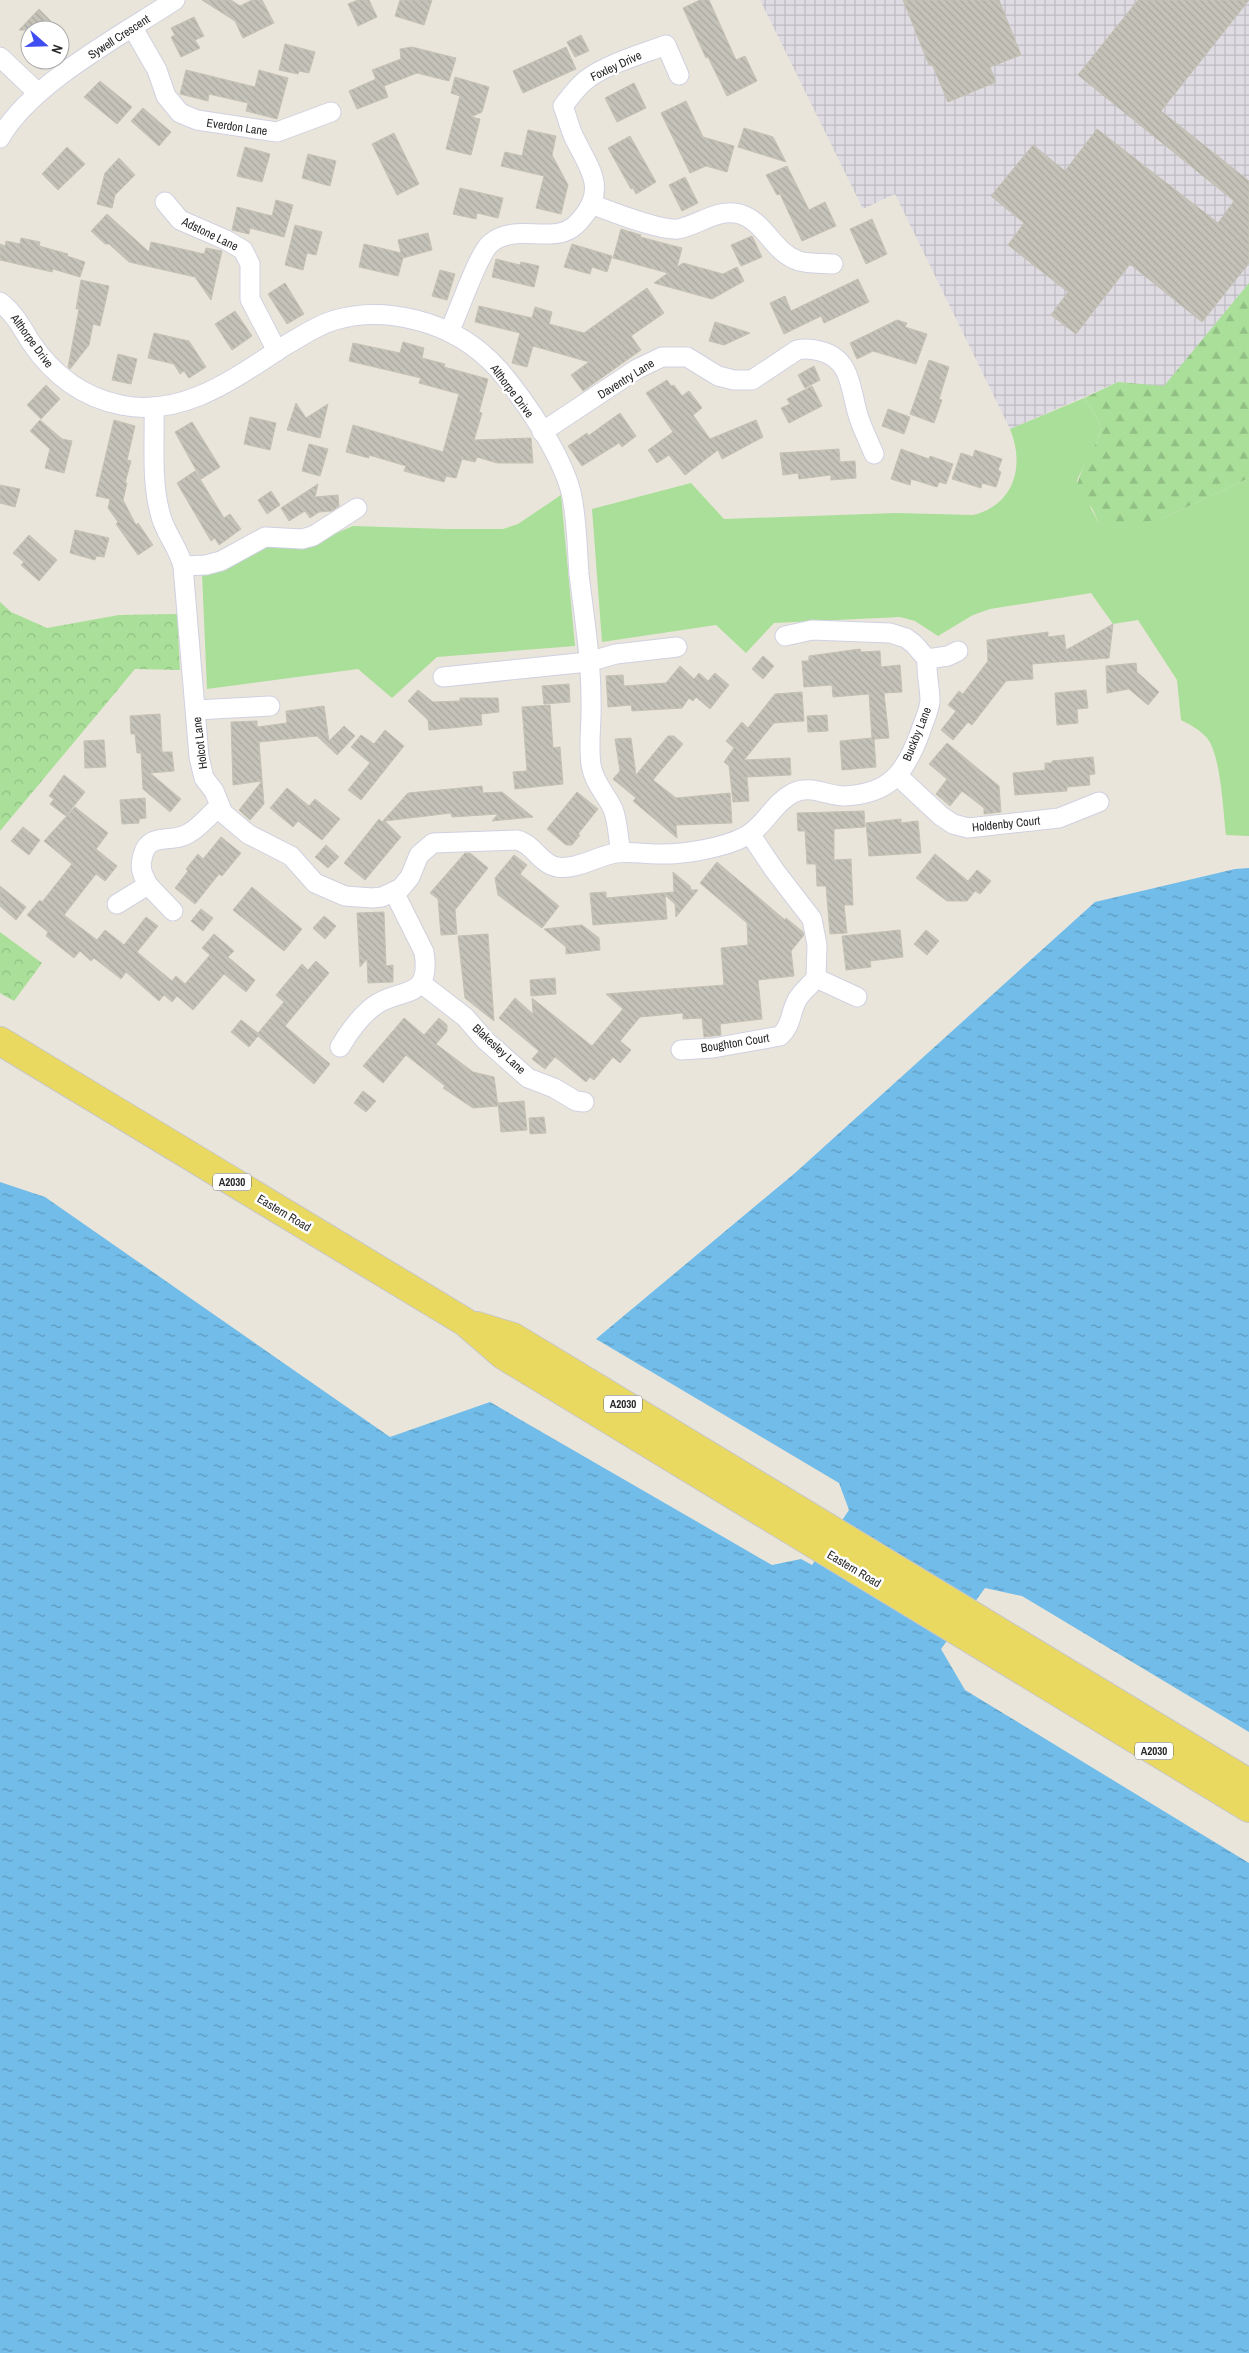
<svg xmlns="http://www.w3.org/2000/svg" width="1249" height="2353" font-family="'Archivo Narrow',sans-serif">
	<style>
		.industrial { fill: url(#industrial-grid) }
		.grass { fill: #a9df99 }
		.forest { fill: url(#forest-firs) }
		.park { fill: url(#park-crowns) }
		.water { fill: url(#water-ripples) }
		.building { fill: url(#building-back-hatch); stroke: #c5c1b4 }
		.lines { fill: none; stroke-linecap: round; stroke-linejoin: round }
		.minor-casing { stroke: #d0d1e1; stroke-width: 21 }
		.primary-casing { stroke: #c7c7c7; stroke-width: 30 }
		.minor { stroke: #fff; stroke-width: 19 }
		.primary { stroke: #ead960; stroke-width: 28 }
		.labels { text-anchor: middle; stroke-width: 5; stroke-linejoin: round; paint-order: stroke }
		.shield { fill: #fff; stroke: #686868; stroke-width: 1 }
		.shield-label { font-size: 11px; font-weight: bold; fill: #282828 }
		.street-label { font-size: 12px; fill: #282828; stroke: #fff }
	</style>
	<defs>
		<pattern id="industrial-grid" width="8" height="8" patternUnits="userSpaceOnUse" patternTransform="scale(1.25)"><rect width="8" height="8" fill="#dedbe3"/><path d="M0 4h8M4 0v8" fill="none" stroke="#bebcc3"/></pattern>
		<pattern id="forest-firs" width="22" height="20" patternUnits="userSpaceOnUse" patternTransform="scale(1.25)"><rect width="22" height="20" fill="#a9df99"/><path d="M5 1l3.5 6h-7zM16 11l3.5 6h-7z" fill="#91bf84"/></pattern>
		<pattern id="park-crowns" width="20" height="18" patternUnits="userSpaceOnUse" patternTransform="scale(1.25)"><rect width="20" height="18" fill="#a9df99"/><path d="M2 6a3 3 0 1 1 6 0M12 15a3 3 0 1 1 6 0" fill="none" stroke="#91bf84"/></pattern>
		<pattern id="water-ripples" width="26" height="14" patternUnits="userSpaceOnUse" patternTransform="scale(1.25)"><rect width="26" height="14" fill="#71bce9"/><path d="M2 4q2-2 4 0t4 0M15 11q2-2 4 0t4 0" fill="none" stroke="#5d99bd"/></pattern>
		<pattern id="building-back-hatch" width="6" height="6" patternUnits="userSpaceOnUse" patternTransform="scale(1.25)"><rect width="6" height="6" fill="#c5c3b9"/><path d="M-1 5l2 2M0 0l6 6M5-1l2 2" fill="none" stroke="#a9a89f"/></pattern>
	</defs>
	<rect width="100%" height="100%" fill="#eae5da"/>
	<path class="industrial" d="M760 0H1249V283L1164 387 1118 382 1010 429 895 194 863 209Z"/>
	<g class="grass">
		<path d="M1084 398C1089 406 1098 417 1100 426 1102 441 1082 466 1077 481L1099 524 1163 518 1249 478V836L1226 835C1223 811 1221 755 1207 738 1200 730 1191 725 1181 720L1177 680 1138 620 1113 624 1091 593 990 609 973 615 938 636 915 621 900 617 774 623 746 653 716 625 602 642 592 509 691 483 724 519 896 513 973 515C1015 505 1025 465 1010 429Z"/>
		<path d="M561 495 575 646 437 657 392 698 358 669 207 689 202 574 270 541 299 549 353 526 447 529H503L518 524Z"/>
	</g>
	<path class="forest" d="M1249 283V478L1163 518 1145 522 1099 524 1092 508 1077 492C1077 466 1103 443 1100 426 1098 417 1089 406 1084 398L1118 382 1164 386Z"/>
	<g class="park">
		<path d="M0 602 11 612 47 628 119 615 177 614 180 670 135 669 0 831Z"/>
		<path d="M0 932 42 963 14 1001 0 993Z"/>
	</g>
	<path class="water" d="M1249 868V1732L1022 1596 985 1588 941 1649 965 1690 1249 1863V2353H0V1182L45 1197 390 1437 490 1402 772 1565 801 1559 812 1565 849 1510 839 1483 596 1339 795 1173 1095 902 1235 869Z"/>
	<g class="building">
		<path d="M202 0H231L240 6 252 0H262L274 23 243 38 235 21Z"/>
		<path d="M358 0H369L377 17 358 26 348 4Z"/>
		<path d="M400 0H432L424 25 395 16Z"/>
		<path d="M700 0H709L736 60 745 56 757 81 727 96 708 57 706 58 683 8Z"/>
		<path d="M903 0H999L1021 55 990 67 996 82 948 102 932 64 929 65Z"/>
		<path d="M1138 0H1249L1161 111 1249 181V263L1202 322 1130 264 1076 334 1051 315 1068 292 1008 245 1024 223 991 196 1033 145 1065 171 1097 129 1218 223 1234 201 1078 75Z"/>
		<path d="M39 9 60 30H19Z"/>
		<path d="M194 17 204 36 195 40 200 48 181 57 171 37 175 35 171 28Z"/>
		<path d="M581 35 589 51 575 57 567 42Z"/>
		<path d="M285 44 315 52 309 73 299 71 298 74 279 70Z"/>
		<path d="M412 47 456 58 449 81 417 73 384 86 388 97 357 109 349 91 376 79 372 70 401 59 400 49Z"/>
		<path d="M566 47 576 69 523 93 513 71Z"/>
		<path d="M186 70 255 87 259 70 288 78 277 119 246 111 248 103 209 94 208 101 180 94Z"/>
		<path d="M455 77 489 87 482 112 471 117 480 119 471 155 446 149 460 96 451 93Z"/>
		<path d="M100 81 132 107 117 124 84 97Z"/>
		<path d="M634 83 646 108 617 122 605 98Z"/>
		<path d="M686 101 703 137 734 146 727 172 706 166 690 173 661 113Z"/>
		<path d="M143 108 171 132 159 146 131 121Z"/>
		<path d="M744 128 773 137 786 162 738 147Z"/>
		<path d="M528 130 556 136 552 155 568 185 561 214 536 208 544 176 501 166 505 152 522 156Z"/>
		<path d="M394 133 419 184 397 195 372 144Z"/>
		<path d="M630 136 656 182 636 194 633 188 631 189 608 148Z"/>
		<path d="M67 147 85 164 58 190 42 174Z"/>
		<path d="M245 147 270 154 262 182 237 176Z"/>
		<path d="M308 154 336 161 330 186 302 178Z"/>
		<path d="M119 158 135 175 115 195 112 208 97 204 105 173Z"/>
		<path d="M787 166 809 210 825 202 836 226 802 241 780 194 777 195 766 175Z"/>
		<path d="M685 177 698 203 682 211 669 185Z"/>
		<path d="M460 188 503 198 498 218 477 213 476 219 453 214Z"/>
		<path d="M276 200 293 205 284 237 250 228 249 234 232 230 237 207 272 216Z"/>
		<path d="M107 214 149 252 151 242 204 254 206 248 222 251 211 300 195 277 129 262 109 244H105L91 231Z"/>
		<path d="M872 219 887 254 866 264 850 229Z"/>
		<path d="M295 225 322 232 316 255 307 253 303 270 285 265Z"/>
		<path d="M621 229 641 235 640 237 682 248 677 267 683 263 723 274 737 267 744 281 712 299 654 283 668 273 613 258Z"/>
		<path d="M428 233 432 250 403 258 398 276 359 267 364 244 401 253 398 240Z"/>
		<path d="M752 236 762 257 741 266 731 245Z"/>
		<path d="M21 238 40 242 39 246 68 254 67 256 85 262 80 277 53 269 52 272 0 260V244L5 246 6 241 20 244Z"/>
		<path d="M572 244 612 256 607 272 592 267 590 274 564 267Z"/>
		<path d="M496 259 520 265 521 262 539 266 534 287 492 277Z"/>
		<path d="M440 270 455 274 447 300 432 296Z"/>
		<path d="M858 279 869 302 824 323 821 316 784 334 770 303 785 296 791 311Z"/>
		<path d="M81 280 109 286 100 326 93 324 89 345 70 369 68 367 79 309H76Z"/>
		<path d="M285 283 304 314 287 324 268 294Z"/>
		<path d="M647 288 664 313 631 336 641 350 583 391 571 375 589 362 533 346 527 367 512 363 520 333 475 322 479 306 532 318 535 307 552 312 549 324 584 333Z"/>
		<path d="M235 311 252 336 232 350 215 324Z"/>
		<path d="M897 320 907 323 905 327 927 334 916 364 873 351 857 359 850 343Z"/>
		<path d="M715 322 750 333 724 345 709 341Z"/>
		<path d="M154 333 189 341 206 367 189 378 184 371 180 374 174 364 148 358Z"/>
		<path d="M403 342 424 348 422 358 445 364 444 367 488 379 479 412 482 413 474 440 531 438 533 463H497L477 457 475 462 462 459 456 478 446 476 444 482 404 471 406 466 369 455V458L346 452 353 425 443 452 459 394 419 383 421 378 349 361 353 343 400 353Z"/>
		<path d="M118 354 137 359 131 384 112 380Z"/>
		<path d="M929 360 949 367 939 399 942 400 934 423 910 414Z"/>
		<path d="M814 366 820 380 805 388 798 375Z"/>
		<path d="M667 380 671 386 674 385 682 396 689 391 702 408 693 415 710 439 756 420 763 437 722 459 718 450 685 475 669 455 657 463 648 450 673 432 646 393Z"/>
		<path d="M46 385 60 399 41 419 27 405Z"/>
		<path d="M812 386 822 406 789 423 781 408 790 404 787 399Z"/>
		<path d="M296 403 306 418 328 404 320 438 287 430Z"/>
		<path d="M888 409 910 417 904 434 882 426Z"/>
		<path d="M620 413 636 436 622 447 619 443 582 466 568 446 587 433 588 436Z"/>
		<path d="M250 417 276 423 270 450 244 444Z"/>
		<path d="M40 420 62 439 72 441 64 473 45 468 50 449 30 431Z"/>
		<path d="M114 420 135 426 127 460 131 461 125 483H127L123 500 136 525 138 523 153 545 138 555 116 524 118 522 108 508 110 499 96 496Z"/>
		<path d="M192 422 220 467 201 479 175 432Z"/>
		<path d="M309 444 328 449 320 476 302 471Z"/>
		<path d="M839 449 840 462 855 461 856 478 831 480V475L799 479 798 473 783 475 780 453Z"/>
		<path d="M901 449 929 459 930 456 953 464 946 484 939 482 937 487 911 479 910 485 891 479Z"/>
		<path d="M975 450 1002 459 998 470 1001 472 996 487 982 483 981 488 952 479 961 453 973 457Z"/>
		<path d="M195 471 224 518 230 514 241 529 219 545 215 538 211 541 177 483Z"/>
		<path d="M318 484 315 497 338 495 339 506 332 511 319 512 310 518 305 511 289 521 281 508Z"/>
		<path d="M0 485 20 489 15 507 0 503Z"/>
		<path d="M271 491 280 505 267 514 258 500Z"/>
		<path d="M75 530 109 538 104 557 96 556 95 560 70 553Z"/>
		<path d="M29 535 57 560 39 581 21 565 24 562 13 553Z"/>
		<path d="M1113 624 1109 658 1032 664 1033 679 1006 681 972 725 968 722 953 740 941 730 956 711 948 705 959 691 963 694 988 661 987 640 1048 632V637L1064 635 1066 650Z"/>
		<path d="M860 649 861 652 880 651 881 667 900 665 902 692 884 693 889 738 874 739 876 767 842 770 840 741 872 738 869 694 833 697 832 685 804 687 802 661H809V656Z"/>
		<path d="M763 656 774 666 763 679 752 669Z"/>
		<path d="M1136 663 1137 672 1159 692 1148 705 1129 689 1107 693 1106 666Z"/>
		<path d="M680 666 694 679 699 673 708 681 715 673 729 685 710 709 696 697 693 701 689 698 682 708 632 711 631 705 608 707 606 676 623 675 624 686 666 683Z"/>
		<path d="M569 684 570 702 544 704 542 686Z"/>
		<path d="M418 690 433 702 460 701V698H498L499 712 481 714 482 725 429 730 428 720 408 701Z"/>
		<path d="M1086 690 1088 708 1077 709 1078 723 1057 725 1055 693Z"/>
		<path d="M802 692 804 721 774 723 744 760 790 758 791 775 747 777 749 801 733 802 729 766 724 762 734 748 726 741 742 722 748 728 775 694Z"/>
		<path d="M550 705 553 748 560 747 563 784 515 789 513 772 527 771 522 707Z"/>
		<path d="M324 706 329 741 344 726 355 736 337 755 317 736 259 742 264 804 250 820 239 810 262 781 233 785 231 722 257 721V727L287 723 286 711Z"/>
		<path d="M160 714 162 752H172L174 771 150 773 181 799 170 812 143 789 141 753H137L135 734H131L130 716Z"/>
		<path d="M827 715 828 731 808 732 807 716Z"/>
		<path d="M385 730 404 746 361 800 348 790 370 763 351 747 361 735 374 744Z"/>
		<path d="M668 736H674L683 744 653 780 676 798 730 793 732 823 676 825 677 838 633 801 636 798 613 779 620 771 615 739 631 738 636 775Z"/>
		<path d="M104 740 106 767 85 768 84 741Z"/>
		<path d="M947 743 999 786 1001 812 984 814V808L962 791 950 806 936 794 947 779 929 764Z"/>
		<path d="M1093 757 1095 774 1089 775 1090 785 1067 787V791L1015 795 1013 773 1045 770V763H1052V761Z"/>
		<path d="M64 775 85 792 66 816 50 804 54 799 49 796Z"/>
		<path d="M482 786 483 793 502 792 533 817 492 821 498 814 452 817 451 813 385 821 401 837 365 880 344 863 379 819 382 822 408 793Z"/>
		<path d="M287 788 309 806 315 799 340 819 322 840 298 821 293 827 270 808Z"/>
		<path d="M577 792 598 809 578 834 580 835 572 845H566L547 829Z"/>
		<path d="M145 798 146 818 139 819V823L122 824 120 800Z"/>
		<path d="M75 807 108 833 96 849 117 866 105 881 96 874 64 915 97 940 105 930 124 945 146 917 158 926 137 952 172 981 176 976 185 984 210 955 202 948 214 934 234 951 228 957 255 980 246 992 224 974 193 1010 177 996 172 1002 164 995 159 1001 126 972 121 979 94 958 91 961 80 951 74 958 46 936 48 932 27 915 40 900 42 902 72 864 44 841Z"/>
		<path d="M864 811 865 827 834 829V860L851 859 853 905H844L847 933 830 934 826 886H817L816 864H807L805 831H798L797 813Z"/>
		<path d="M901 819V823L918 821 921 853 869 856 866 823Z"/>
		<path d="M23 827 40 840 29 855 11 841Z"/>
		<path d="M221 837 241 853 222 876 219 874 195 904 175 888 188 871 186 869 198 854 203 859Z"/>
		<path d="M326 845 339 857 328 868 315 857Z"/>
		<path d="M465 853H470L488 868 455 910 457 934 441 935 438 899 430 893Z"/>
		<path d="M935 854 968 881 977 870 991 881 980 894 975 891 967 901H947L916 878Z"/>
		<path d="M514 855 527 865 520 874 559 906 542 928 498 895 495 878Z"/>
		<path d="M717 862 785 920 786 918 803 932 804 935 791 951 794 976 758 980 762 1019 720 1024 721 1035 704 1037 702 1018 683 1019V1013L640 1017 620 1041 631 1050 620 1063 613 1057 594 1080 590 1077 586 1082 555 1057 545 1069 532 1059 539 1051 499 1018 515 998 533 1014 532 998 592 1046 623 1009 606 994 724 985 721 948 748 945 747 923 700 883Z"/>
		<path d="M673 872 690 886 691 890H698L676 917 675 904 665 895 667 919 593 925 590 893 606 892V898L674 892Z"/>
		<path d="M0 886 26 907 16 920 0 906Z"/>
		<path d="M252 887 302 929 284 951 233 910Z"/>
		<path d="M201 909 213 918 203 931 191 921Z"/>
		<path d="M384 912 386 966 393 965V982L368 983 367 959 360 967 357 913Z"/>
		<path d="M324 916 336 926 325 939 313 928Z"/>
		<path d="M582 925 599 938 600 950 566 954V947L544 929Z"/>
		<path d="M900 930 903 957 870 961 871 967 846 970 842 936Z"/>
		<path d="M926 930 939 941 927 955 914 944Z"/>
		<path d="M488 934 494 1021 465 998 458 936Z"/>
		<path d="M316 961 329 973 285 1026 330 1064 314 1084 258 1036 249 1047 231 1032 241 1020 258 1033 284 1002 276 995 302 964 308 970Z"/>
		<path d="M555 978 556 994 531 996 530 980Z"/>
		<path d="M404 1018 424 1035 439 1018 447 1025V1031L436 1044 473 1072 494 1077 498 1106 473 1108 443 1088 445 1086 406 1055 383 1083 363 1066Z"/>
		<path d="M363 1091 376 1101 366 1112 354 1103Z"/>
		<path d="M524 1101 527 1130 501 1132 498 1103Z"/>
		<path d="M544 1117 546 1133 530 1134 529 1118Z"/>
	</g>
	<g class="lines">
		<g class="minor-casing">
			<g id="minor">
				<path d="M133 28 157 70 166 96 180 113 197 120 277 132 331 112"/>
				<path d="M0 57 38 93"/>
				<path d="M0 138C31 83 122 35 175 0"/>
				<path d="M165 202 180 220 226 240 243 250 250 264V299L277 351"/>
				<path d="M591 204C610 211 659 231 678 229 699 225 718 208 740 214 766 222 773 253 799 261 809 264 822 263 833 264"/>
				<path d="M0 302C14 313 21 326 30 341 52 374 81 397 121 405 184 418 236 377 286 345 302 336 317 325 335 320 362 312 389 313 416 320 448 328 477 345 499 370 525 400 561 454 571 492 577 518 577 548 579 574 584 616 591 658 591 700 592 722 588 743 591 765 594 783 606 794 613 809 618 822 618 838 621 852"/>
				<path d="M449 332C459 312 478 253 491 243 508 229 529 235 550 234 564 234 574 229 582 218 609 187 586 164 573 135 569 126 567 116 563 106 570 97 577 87 586 80 606 64 642 54 666 45L679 75"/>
				<path d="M154 407C155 442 151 479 160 513 164 532 178 546 183 566L199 757 204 778 214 791 223 813 248 834 291 856 315 883 345 896 372 898 382 897 401 888 410 877 419 855 433 843 517 840C534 844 540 864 557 867 577 870 597 856 616 853 630 851 643 854 657 854 682 855 724 848 746 836 765 826 773 803 793 793 810 784 827 796 844 796 890 794 905 773 920 733 923 723 929 712 930 701 930 687 926 674 927 659L914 644 906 638 890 633 812 630 785 636"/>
				<path d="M542 432 637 369 662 357H687L718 376 734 380H752L797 350C806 348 812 349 820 351 853 359 850 392 859 418 863 430 869 442 874 454"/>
				<path d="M183 566 206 565 221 561 265 537 302 539 313 536 357 508"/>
				<path d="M927 659 948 656 958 651"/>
				<path d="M443 677 588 662 616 654 677 647"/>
				<path d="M196 710 270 706"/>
				<path d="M898 776 941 816 953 824 968 828 1059 818 1099 802"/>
				<path d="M148 885 173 911"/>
				<path d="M117 904 148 885C142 874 139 867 143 855 149 831 174 844 189 833 200 827 209 815 219 807"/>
				<path d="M816 978 857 997"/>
				<path d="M421 983 465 1017 485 1040 528 1078 554 1088 576 1101 584 1102"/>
				<path d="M340 1047C349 1032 359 1017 374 1006 399 987 432 1002 424 952L394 892"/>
				<path d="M681 1050 713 1048 780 1036C792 1025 790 1013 797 1000 802 991 810 986 816 978L817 945 812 919 775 871 750 834"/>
			</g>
		</g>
		<g class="primary-casing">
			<g id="primary">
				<path d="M0 1041 465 1322 503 1355 1249 1808"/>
				<path d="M477 1326 513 1337 1249 1783"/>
			</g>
		</g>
		<use href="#minor" class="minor"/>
		<use href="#primary" class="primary"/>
	</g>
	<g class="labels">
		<g class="shield">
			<rect x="213" y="1173.5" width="38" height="17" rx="4"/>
			<rect x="604" y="1395.5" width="38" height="17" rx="4"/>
			<rect x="1135" y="1742.5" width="38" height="17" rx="4"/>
		</g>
		<g class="shield-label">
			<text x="232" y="1186">A2030</text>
			<text x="623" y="1408">A2030</text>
			<text x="1154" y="1755">A2030</text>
		</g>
		<g class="street-label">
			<text transform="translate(119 37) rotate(-33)" y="4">Sywell Crescent</text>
			<text transform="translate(616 66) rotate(-25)" y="4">Foxley Drive</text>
			<text transform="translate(237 127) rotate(8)" y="4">Everdon Lane</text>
			<text transform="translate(210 234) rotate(26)" y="4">Adstone Lane</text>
			<text transform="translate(32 341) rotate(54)" y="4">Althorpe Drive</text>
			<text transform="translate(626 379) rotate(-32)" y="4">Daventry Lane</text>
			<text transform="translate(512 391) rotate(53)" y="4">Althorpe Drive</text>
			<text transform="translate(917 734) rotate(-68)" y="4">Buckby Lane</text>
			<text transform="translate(200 743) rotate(-97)" y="4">Holcot Lane</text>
			<text transform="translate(1006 824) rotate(-6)" y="4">Holdenby Court</text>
			<text transform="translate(735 1043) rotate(-9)" y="4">Boughton Court</text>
			<text transform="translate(499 1049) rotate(43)" y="4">Blakesley Lane</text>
			<text transform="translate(284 1213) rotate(31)" y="4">Eastern Road</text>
			<text transform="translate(854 1569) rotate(31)" y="4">Eastern Road</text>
		</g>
	</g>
	<g transform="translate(45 45) rotate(110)"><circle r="24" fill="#ffffff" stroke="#a9a9a9"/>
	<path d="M0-4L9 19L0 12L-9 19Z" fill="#404df1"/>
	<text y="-8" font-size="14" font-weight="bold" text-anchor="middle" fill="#282828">N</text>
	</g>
</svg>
